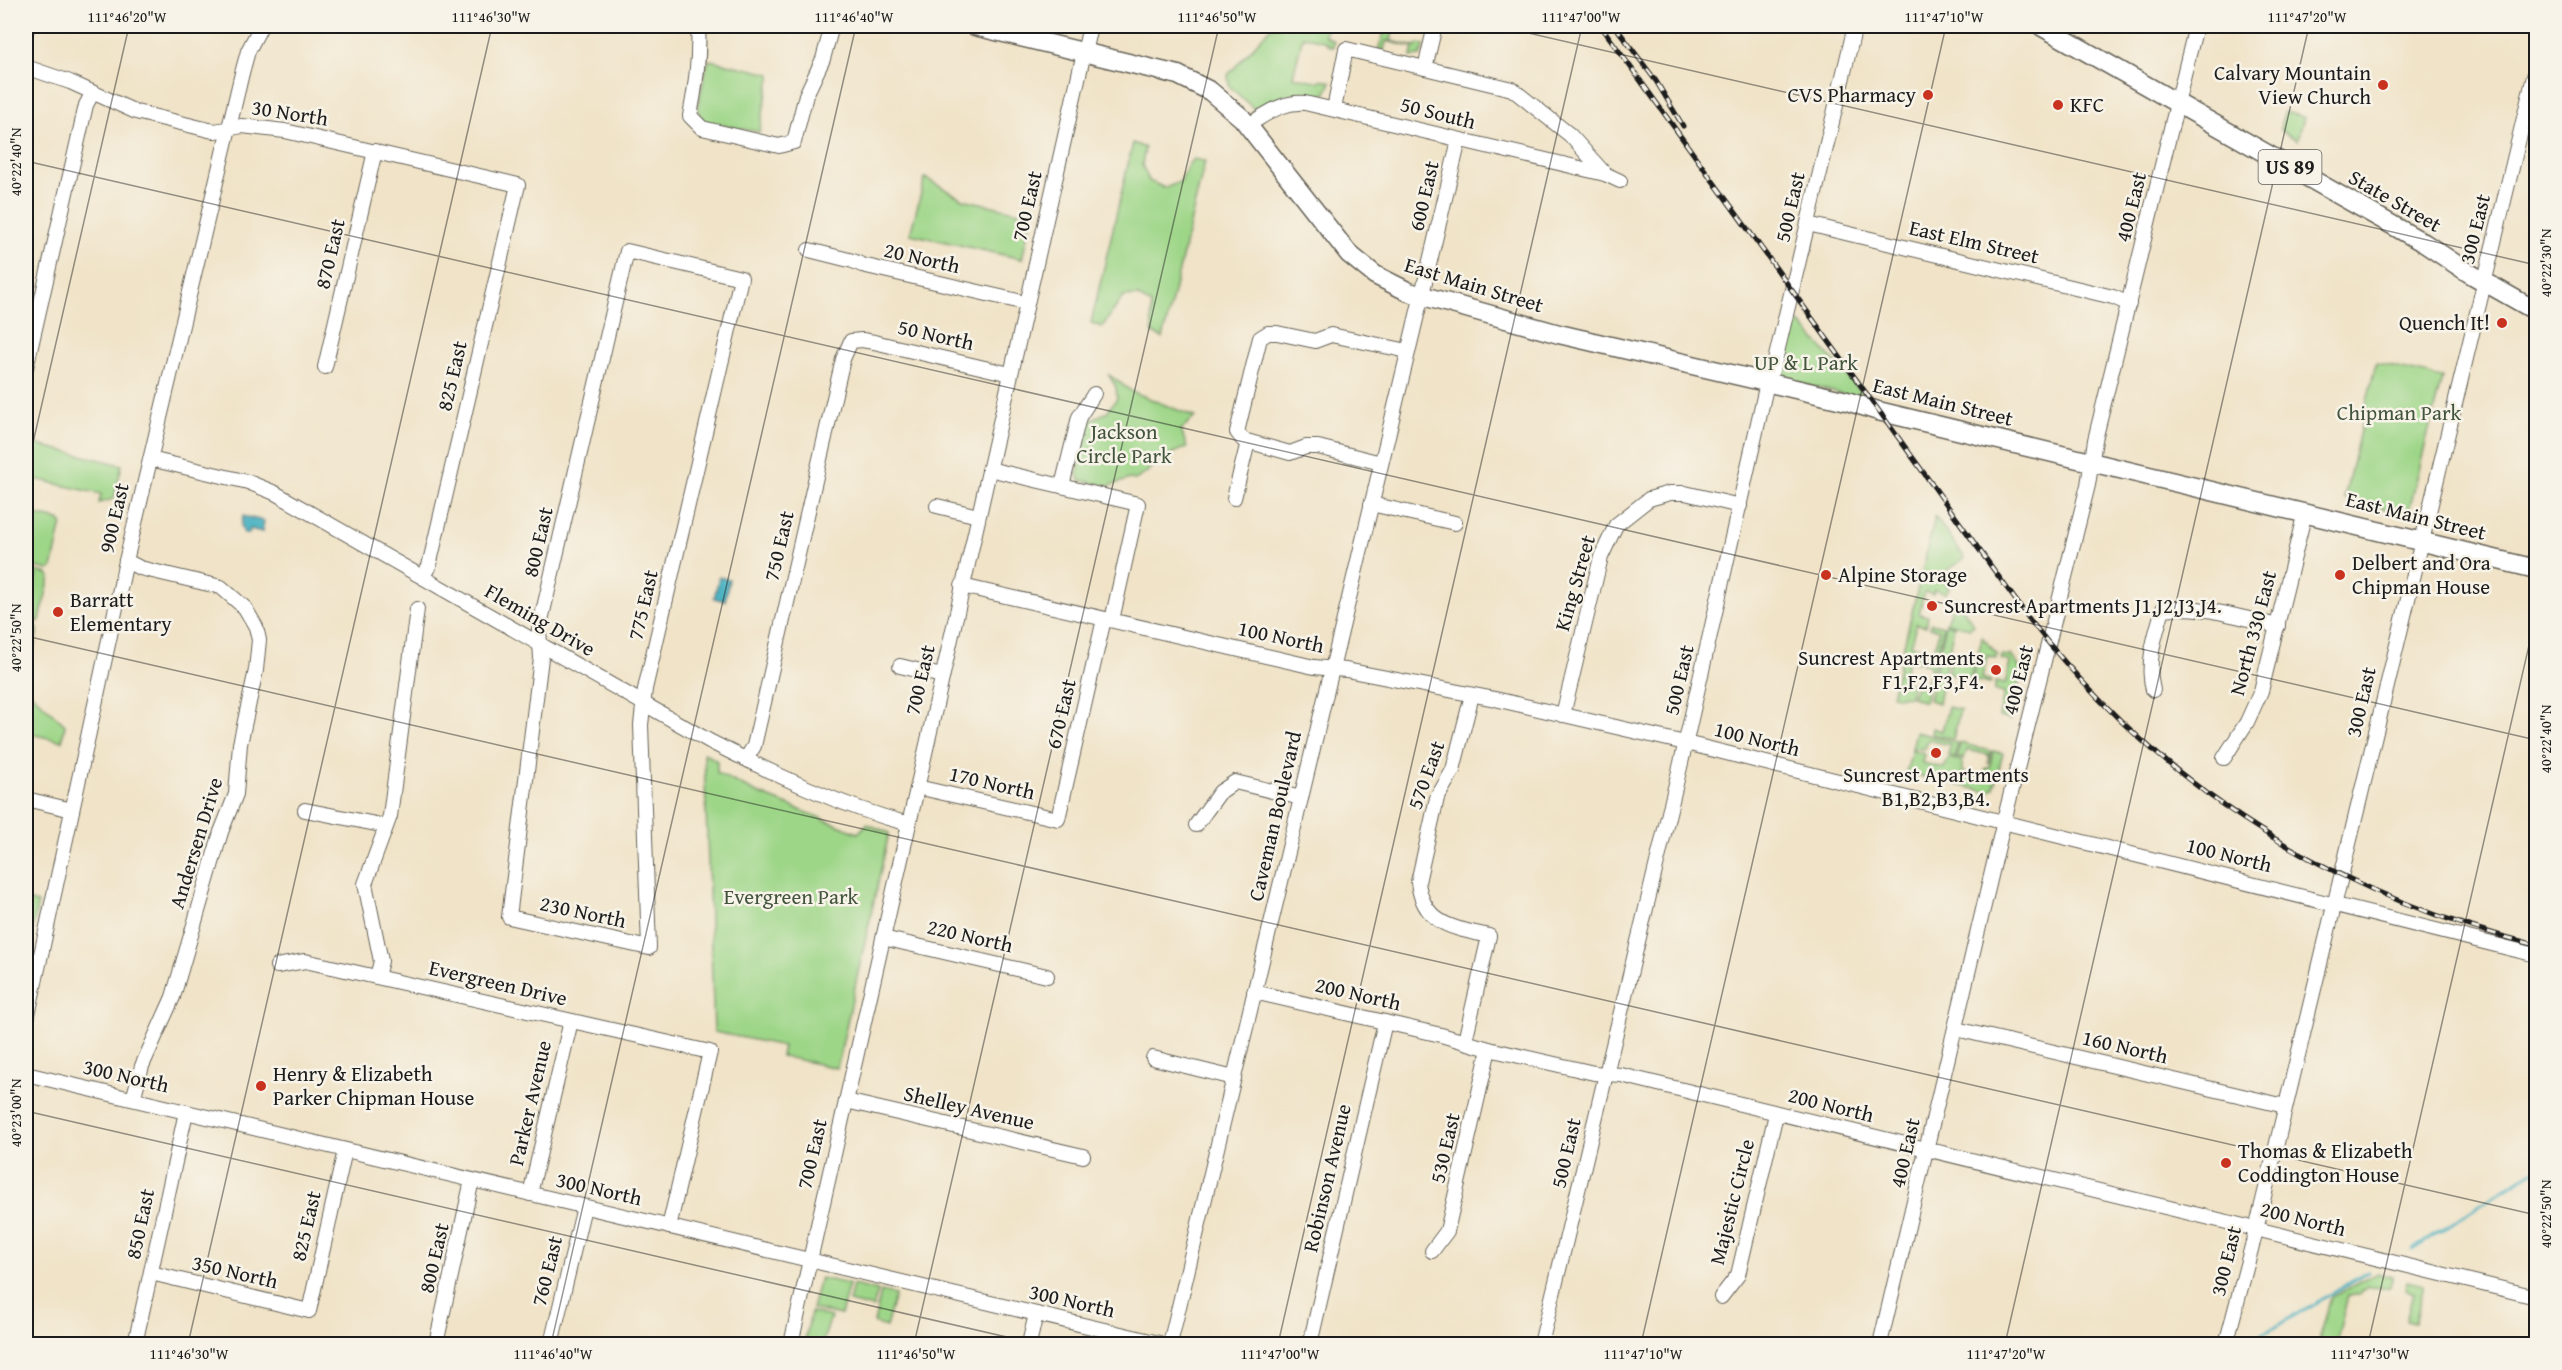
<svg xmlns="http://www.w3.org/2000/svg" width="2562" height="1370" font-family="'Gentium Book Plus',serif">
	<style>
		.green { fill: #9ed688; stroke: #5d7952; stroke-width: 1.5 }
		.water { fill: #41aebf; stroke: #2e656e; stroke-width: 1.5 }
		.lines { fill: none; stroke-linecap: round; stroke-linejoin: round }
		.stream { stroke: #41aebf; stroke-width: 3 }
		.minor-casing { stroke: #666258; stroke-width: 16 }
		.major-casing { stroke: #666258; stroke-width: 21 }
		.minor { stroke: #fff; stroke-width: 14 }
		.major { stroke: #fff; stroke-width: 18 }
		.rail-casing { stroke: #1c1c1c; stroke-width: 5 }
		.rail { stroke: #f7f3e8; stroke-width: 3; stroke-dasharray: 9; stroke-linecap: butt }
		.ticks { fill: none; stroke: #1c1c1c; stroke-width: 1.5; stroke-opacity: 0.45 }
		.poi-dot { fill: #c8321e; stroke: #f7f3e8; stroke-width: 2 }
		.labels { text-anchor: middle; stroke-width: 5; stroke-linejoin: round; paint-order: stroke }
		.shield { fill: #f7f3e8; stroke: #5e5c59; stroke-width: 1.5 }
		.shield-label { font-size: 20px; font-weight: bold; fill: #1c1c1c }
		.poi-label { font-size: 21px; fill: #1c1c1c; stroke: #f7f3e8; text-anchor: start }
		.street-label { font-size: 21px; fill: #1c1c1c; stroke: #f7f3e8 }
		.park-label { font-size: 21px; fill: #43543c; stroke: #f7f3e8 }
		.neatline { fill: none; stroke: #1c1c1c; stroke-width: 2 }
		.ticks-label { font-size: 15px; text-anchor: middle; fill: #1c1c1c }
	</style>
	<rect width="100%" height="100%" fill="#f7f3e8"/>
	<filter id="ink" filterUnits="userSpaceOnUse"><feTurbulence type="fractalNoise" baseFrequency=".0167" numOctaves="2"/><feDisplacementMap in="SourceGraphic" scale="12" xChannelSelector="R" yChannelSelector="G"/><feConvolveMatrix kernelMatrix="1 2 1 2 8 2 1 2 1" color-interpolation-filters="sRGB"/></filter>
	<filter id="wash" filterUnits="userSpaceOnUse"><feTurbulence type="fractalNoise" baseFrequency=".008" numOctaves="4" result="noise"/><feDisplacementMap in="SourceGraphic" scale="24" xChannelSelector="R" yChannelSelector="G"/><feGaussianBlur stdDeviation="1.35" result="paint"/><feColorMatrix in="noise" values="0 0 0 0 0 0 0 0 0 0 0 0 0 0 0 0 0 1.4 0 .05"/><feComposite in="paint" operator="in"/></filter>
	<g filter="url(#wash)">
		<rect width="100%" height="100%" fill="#f0e3c7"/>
		<g class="green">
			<path d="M1272 26H1326L1325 36 1334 41 1333 47 1327 45V42L1303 36 1293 76 1318 82 1321 79 1331 82 1326 93C1317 98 1310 93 1301 93 1284 92 1269 104 1254 109L1229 86 1228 75Z"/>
			<path d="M1386 26H1394L1391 41 1416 47 1418 44 1425 45 1420 56 1411 57 1413 47 1386 41 1384 51 1378 50Z"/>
			<path d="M710 60 771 74 759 132 707 123C700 119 697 113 698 104L707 65Z"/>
			<path d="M2284 112 2304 117 2298 140 2280 130Z"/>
			<path d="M1133 143 1145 148 1142 165 1149 181 1165 188 1180 182 1188 165 1193 159 1205 161 1163 338 1152 333 1151 305 1138 296 1123 297 1102 327 1091 323Z"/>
			<path d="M925 178 963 199 1032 215 1022 259 910 234Z"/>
			<path d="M1794 321 1802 325 1869 401 1779 378Z"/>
			<path d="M2376 363 2442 378 2408 514 2344 499Z"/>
			<path d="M1108 374 1131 391 1195 417 1181 430 1187 447 1160 459 1145 474 1135 480 1130 479 1108 486 1080 480 1077 474 1089 421 1107 412 1117 398 1116 387Z"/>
			<path d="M26 442 122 465 114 499 99 503 101 494 26 477Z"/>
			<path d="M26 513 59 520 62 523 52 568 49 570 26 565 32 535V527L26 526Z"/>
			<path d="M1935 517 1965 558 1940 576 1949 588 1946 593 1934 590 1933 594 1924 592 1919 614 1928 616 1926 626 1916 624 1911 645 1922 648 1917 662 1908 660 1903 681 1912 684 1910 697 1900 696 1899 697 1892 695Z"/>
			<path d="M26 569 48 574 50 577 40 620 38 622 27 617 36 575 26 572Z"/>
			<path d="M1955 597 1974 625 1970 628 1946 623Z"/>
			<path d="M1931 623 1944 626 1936 658 1922 655 1924 649 1934 651 1939 630 1930 627Z"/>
			<path d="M1946 624 1954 626 1938 703 1929 700Z"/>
			<path d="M27 625 38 629 26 681V626Z"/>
			<path d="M1982 637 1997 654 1996 658 1987 656 1982 678 1991 681 1990 684 1972 680Z"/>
			<path d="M1950 653 1975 659 1970 679 1948 673Z"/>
			<path d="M2002 655 2010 657 2011 655 2022 671 2010 720 1999 717 2004 693 1995 691V682L2005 684 2010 662 2001 659Z"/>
			<path d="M1922 657 1936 660 1924 702 1912 697 1916 685 1925 687 1931 666 1922 663Z"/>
			<path d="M26 688 65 725 62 741 26 733Z"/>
			<path d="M1948 707 1960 710 1953 739 1931 734 1932 728 1942 731Z"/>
			<path d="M1916 732 1958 743 1955 758 1948 755 1950 745 1928 740 1925 749 1912 748Z"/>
			<path d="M1960 743 1991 751 1988 764 1989 755 1967 750 1964 759 1957 758Z"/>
			<path d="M1912 750 1924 754 1922 763 1944 768 1949 758 1962 761V772L1983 777 1986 768 1989 769 1993 751 2003 753 1994 788 1988 792 1906 773Z"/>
			<path d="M704 753 717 761V773L755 792 858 833 867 824 889 833 837 1068 781 1056 783 1046 714 1032Z"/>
			<path d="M26 900 38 903 26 962Z"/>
			<path d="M2377 1273 2393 1277 2390 1287C2377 1291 2368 1281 2359 1295H2348L2336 1344H2318L2331 1297Z"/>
			<path d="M820 1278 849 1284 841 1315 812 1309Z"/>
			<path d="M2407 1281 2424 1285 2415 1323 2406 1321 2413 1293 2405 1290Z"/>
			<path d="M853 1285 878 1291 873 1308 849 1302Z"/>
			<path d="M881 1292 895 1295 886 1327 874 1323Z"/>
			<path d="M811 1312 831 1317 822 1344H804Z"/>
		</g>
		<g class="water">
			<path d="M243 516 264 521 262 532 250 529 249 534 244 533 241 527Z"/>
			<path d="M719 577 729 579 725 601 714 598Z"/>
		</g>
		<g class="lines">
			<g class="stream">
				<path d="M2412 1249 2536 1169"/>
				<path d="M2251 1341 2368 1272"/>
			</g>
		</g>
	</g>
	<g filter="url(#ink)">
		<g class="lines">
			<g class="minor-casing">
				<g id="minor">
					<path d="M698 26C700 57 696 85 690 116L702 128 779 146 794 142 806 95 823 59 832 26"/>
					<path d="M26 32 27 26"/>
					<path d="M26 67 70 82 136 112 209 130 215 131 242 126 285 131 518 185 429 566 423 576"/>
					<path d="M1425 68 1435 26"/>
					<path d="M1334 109 1346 49 1512 89 1570 135 1605 174"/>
					<path d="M1248 125C1267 114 1282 101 1305 103L1605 174 1620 181"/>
					<path d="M1808 224 2113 297 2129 304"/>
					<path d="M809 250 853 261 862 265 1026 303"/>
					<path d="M627 251 741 278 645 689 641 725 649 948 509 917 541 658 539 629Z"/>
					<path d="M325 367 375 151"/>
					<path d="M26 368 86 105 92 94"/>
					<path d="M150 459 248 482 275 493 711 742C774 774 840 806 909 824"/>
					<path d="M1381 463 1318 447H1306L1290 453 1243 440 1237 432 1260 338 1268 333H1277L1315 341 1331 335 1408 351"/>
					<path d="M989 469 1138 504 1112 620"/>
					<path d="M1062 486 1079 417 1094 394"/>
					<path d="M1234 498 1248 442"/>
					<path d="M1371 504 1455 523"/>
					<path d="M937 506 978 516"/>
					<path d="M126 561 140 568 221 587 245 608 256 627 259 640 256 670 240 744 236 794 221 832 173 997 142 1066 133 1099"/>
					<path d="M962 586 1314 667 1346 670 1495 699 1698 746 2536 955"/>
					<path d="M900 666 942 676"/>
					<path d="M2153 690C2146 664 2155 635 2163 609 2202 604 2240 618 2278 626"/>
					<path d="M1563 715 1601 557 1616 525 1649 499 1670 493H1685L1740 506"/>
					<path d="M2224 758 2247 722 2261 691 2305 512"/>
					<path d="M746 759 754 746 843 359 851 341 862 340 874 342 1010 374"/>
					<path d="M917 787 1058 819 1104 619"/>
					<path d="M26 799 72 810"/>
					<path d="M305 810 386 826"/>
					<path d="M1196 825 1220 792 1235 782 1301 798"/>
					<path d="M883 938 1047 976"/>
					<path d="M277 966 305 961 710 1052 669 1227"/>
					<path d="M377 977 381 961 365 884 390 816 417 609"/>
					<path d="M1254 992 1441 1035 1489 1049 1594 1073 1621 1075 2536 1297"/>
					<path d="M26 1024 126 561 242 73 248 51 261 26"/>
					<path d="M1956 1029 2285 1106"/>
					<path d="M1465 1041 1489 936C1454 928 1423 925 1418 882L1437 798 1453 770 1472 695"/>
					<path d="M1153 1058 1234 1078"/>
					<path d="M26 1074 1163 1344"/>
					<path d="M846 1101 1083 1156"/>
					<path d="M530 1194 571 1021"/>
					<path d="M1432 1251 1447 1231 1489 1049"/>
					<path d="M151 1273 309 1311 345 1150"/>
					<path d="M1721 1297 1738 1275 1776 1114"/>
					<path d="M135 1344 186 1112"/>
					<path d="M436 1344 472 1180"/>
					<path d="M551 1344 584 1207"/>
					<path d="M791 1344 1090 26"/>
					<path d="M1029 1344 1036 1314"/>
					<path d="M1170 1344 1459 140"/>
					<path d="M1310 1344 1385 1022"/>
					<path d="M1541 1344 1681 763 1767 383 1774 365 1855 26"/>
					<path d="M1880 1344 2004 821 2088 485 2095 440 2196 26"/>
					<path d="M2226 1344 2253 1242 2536 68"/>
				</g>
			</g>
			<g class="major-casing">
				<g id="major">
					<path d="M975 26 1178 75 1210 91 1242 118 1349 254 1375 275 1409 292 1559 334 1847 401 1878 411 2536 569"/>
					<path d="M2041 26 2424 243 2469 273 2536 311"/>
				</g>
			</g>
			<use href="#minor" class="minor"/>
			<use href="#major" class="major"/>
			<g class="rail-casing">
				<g id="rail">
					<path d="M1601 26 2030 620C2161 788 2330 894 2536 945"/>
					<path d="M1615 26 1656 81 1683 126"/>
				</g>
			</g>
			<use href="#rail" class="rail"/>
		</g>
	</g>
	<path class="ticks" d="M1498 26 2536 265M26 161 2536 740M26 473 129 26M26 636 2536 1215M26 1111 1037 1344M188 1344 492 26M551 1344 856 26M914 1344 1219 26M1278 1344 1582 26M1641 1344 1946 26M2005 1344 2309 26M2368 1344 2536 615"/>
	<g class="poi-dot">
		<circle cx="2383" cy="85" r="6"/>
		<circle cx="1928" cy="95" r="6"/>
		<circle cx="2058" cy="105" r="6"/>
		<circle cx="2502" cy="323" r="6"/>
		<circle cx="1826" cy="575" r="6"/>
		<circle cx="2340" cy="575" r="6"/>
		<circle cx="1932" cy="606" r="6"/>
		<circle cx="58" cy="612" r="6"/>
		<circle cx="1996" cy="670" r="6"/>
		<circle cx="1936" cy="753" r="6"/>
		<circle cx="261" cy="1086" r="6"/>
		<circle cx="2226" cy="1163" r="6"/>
	</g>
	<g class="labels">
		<rect class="shield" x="2258.5" y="150" width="63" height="34" rx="4.5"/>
		<g class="shield-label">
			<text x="2290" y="174">US 89</text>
		</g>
		<g class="poi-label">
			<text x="2371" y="80" text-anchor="end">Calvary Mountain<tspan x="2371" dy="24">View Church</tspan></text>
			<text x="1916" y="102" text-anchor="end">CVS Pharmacy</text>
			<text x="2070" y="112">KFC</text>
			<text x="2490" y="330" text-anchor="end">Quench It!</text>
			<text x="2352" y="570">Delbert and Ora<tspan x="2352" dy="24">Chipman House</tspan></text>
			<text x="1838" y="582">Alpine Storage</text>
			<text x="70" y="607">Barratt<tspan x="70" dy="24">Elementary</tspan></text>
			<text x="1944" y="613">Suncrest Apartments J1,J2,J3,J4.</text>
			<text x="1984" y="665" text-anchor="end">Suncrest Apartments<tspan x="1984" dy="24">F1,F2,F3,F4.</tspan></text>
			<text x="1936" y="782" text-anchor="middle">Suncrest Apartments<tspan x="1936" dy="24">B1,B2,B3,B4.</tspan></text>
			<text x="273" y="1081">Henry &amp; Elizabeth<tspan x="273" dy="24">Parker Chipman House</tspan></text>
			<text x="2238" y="1158">Thomas &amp; Elizabeth<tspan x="2238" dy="24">Coddington House</tspan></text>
		</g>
		<g class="street-label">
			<text transform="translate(290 113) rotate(9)" y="7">30 North</text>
			<text transform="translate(1438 113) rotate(14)" y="7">50 South</text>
			<text transform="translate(1424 196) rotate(-77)" y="7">600 East</text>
			<text transform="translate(2395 201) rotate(30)" y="7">State Street</text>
			<text transform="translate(1027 206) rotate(-77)" y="7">700 East</text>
			<text transform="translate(1790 207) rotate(-77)" y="7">500 East</text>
			<text transform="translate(2131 207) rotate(-76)" y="7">400 East</text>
			<text transform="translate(2475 229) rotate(-76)" y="7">300 East</text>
			<text transform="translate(1974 242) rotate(13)" y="7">East Elm Street</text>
			<text transform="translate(330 254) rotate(-77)" y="7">870 East</text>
			<text transform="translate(922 258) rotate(13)" y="7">20 North</text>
			<text transform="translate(1474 285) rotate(17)" y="7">East Main Street</text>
			<text transform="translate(936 335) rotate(13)" y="7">50 North</text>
			<text transform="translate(452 376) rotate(-77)" y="7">825 East</text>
			<text transform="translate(1943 402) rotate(14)" y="7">East Main Street</text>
			<text transform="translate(2416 516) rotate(14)" y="7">East Main Street</text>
			<text transform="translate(114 518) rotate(-77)" y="7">900 East</text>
			<text transform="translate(538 542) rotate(-77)" y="7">800 East</text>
			<text transform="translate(779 546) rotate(-77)" y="7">750 East</text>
			<text transform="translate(1575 583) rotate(-74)" y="7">King Street</text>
			<text transform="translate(643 605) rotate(-77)" y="7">775 East</text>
			<text transform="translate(540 620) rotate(30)" y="7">Fleming Drive</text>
			<text transform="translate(2253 633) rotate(-75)" y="7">North 330 East</text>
			<text transform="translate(1281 637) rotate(12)" y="7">100 North</text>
			<text transform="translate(920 680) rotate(-77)" y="7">700 East</text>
			<text transform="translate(1679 680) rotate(-77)" y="7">500 East</text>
			<text transform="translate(2018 680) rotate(-76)" y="7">400 East</text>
			<text transform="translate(2361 702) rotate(-77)" y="7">300 East</text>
			<text transform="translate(1061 714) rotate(-77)" y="7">670 East</text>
			<text transform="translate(1757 739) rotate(14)" y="7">100 North</text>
			<text transform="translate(1426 775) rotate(-70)" y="7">570 East</text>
			<text transform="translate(992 783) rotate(13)" y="7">170 North</text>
			<text transform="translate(1275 816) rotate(-77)" y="7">Caveman Boulevard</text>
			<text transform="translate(196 843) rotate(-73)" y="7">Andersen Drive</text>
			<text transform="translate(2229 855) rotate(14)" y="7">100 North</text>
			<text transform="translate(583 912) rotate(12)" y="7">230 North</text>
			<text transform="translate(970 936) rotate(13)" y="7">220 North</text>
			<text transform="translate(498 983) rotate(13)" y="7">Evergreen Drive</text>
			<text transform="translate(1358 994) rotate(13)" y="7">200 North</text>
			<text transform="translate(2125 1047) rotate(13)" y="7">160 North</text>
			<text transform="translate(126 1076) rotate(13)" y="7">300 North</text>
			<text transform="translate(530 1103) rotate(-77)" y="7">Parker Avenue</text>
			<text transform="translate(1831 1105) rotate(14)" y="7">200 North</text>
			<text transform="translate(969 1108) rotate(13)" y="7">Shelley Avenue</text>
			<text transform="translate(1445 1148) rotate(-77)" y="7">530 East</text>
			<text transform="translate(1566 1153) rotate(-77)" y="7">500 East</text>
			<text transform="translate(1905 1153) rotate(-77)" y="7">400 East</text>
			<text transform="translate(812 1154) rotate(-77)" y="7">700 East</text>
			<text transform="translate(1327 1178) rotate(-77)" y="7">Robinson Avenue</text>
			<text transform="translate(599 1189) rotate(13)" y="7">300 North</text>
			<text transform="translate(1732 1202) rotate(-76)" y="7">Majestic Circle</text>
			<text transform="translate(2303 1219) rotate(14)" y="7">200 North</text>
			<text transform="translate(140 1224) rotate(-78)" y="7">850 East</text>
			<text transform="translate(306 1226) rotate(-77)" y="7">825 East</text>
			<text transform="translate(434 1258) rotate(-77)" y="7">800 East</text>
			<text transform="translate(2226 1261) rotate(-76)" y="7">300 East</text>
			<text transform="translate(547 1271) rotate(-76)" y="7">760 East</text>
			<text transform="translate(235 1272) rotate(13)" y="7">350 North</text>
			<text transform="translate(1072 1301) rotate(13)" y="7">300 North</text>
		</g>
		<g class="park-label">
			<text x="1806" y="370">UP &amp; L Park</text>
			<text x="2399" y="420">Chipman Park</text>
			<text x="1124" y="439">Jackson<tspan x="1124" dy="24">Circle Park</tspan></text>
			<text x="791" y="904">Evergreen Park</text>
		</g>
	</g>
	<rect width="2562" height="1370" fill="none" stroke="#f7f3e8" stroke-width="66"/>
	<rect x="33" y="33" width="2496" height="1304" class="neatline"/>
	<g class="ticks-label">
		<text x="127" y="22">111°46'20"W</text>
		<text x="491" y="22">111°46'30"W</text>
		<text x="854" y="22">111°46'40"W</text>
		<text x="1217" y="22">111°46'50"W</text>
		<text x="1581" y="22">111°47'00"W</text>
		<text x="1944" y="22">111°47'10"W</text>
		<text x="2307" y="22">111°47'20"W</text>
		<text transform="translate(16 162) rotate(-90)" y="5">40°22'40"N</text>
		<text transform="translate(2546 263) rotate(-90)" y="5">40°22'30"N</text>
		<text transform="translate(16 638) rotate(-90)" y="5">40°22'50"N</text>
		<text transform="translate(2546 739) rotate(-90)" y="5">40°22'40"N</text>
		<text transform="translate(16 1113) rotate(-90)" y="5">40°23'00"N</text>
		<text transform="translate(2546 1214) rotate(-90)" y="5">40°22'50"N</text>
		<text x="189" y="1359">111°46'30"W</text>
		<text x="553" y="1359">111°46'40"W</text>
		<text x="916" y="1359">111°46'50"W</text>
		<text x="1280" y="1359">111°47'00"W</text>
		<text x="1643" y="1359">111°47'10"W</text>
		<text x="2006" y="1359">111°47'20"W</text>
		<text x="2370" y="1359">111°47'30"W</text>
	</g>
</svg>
